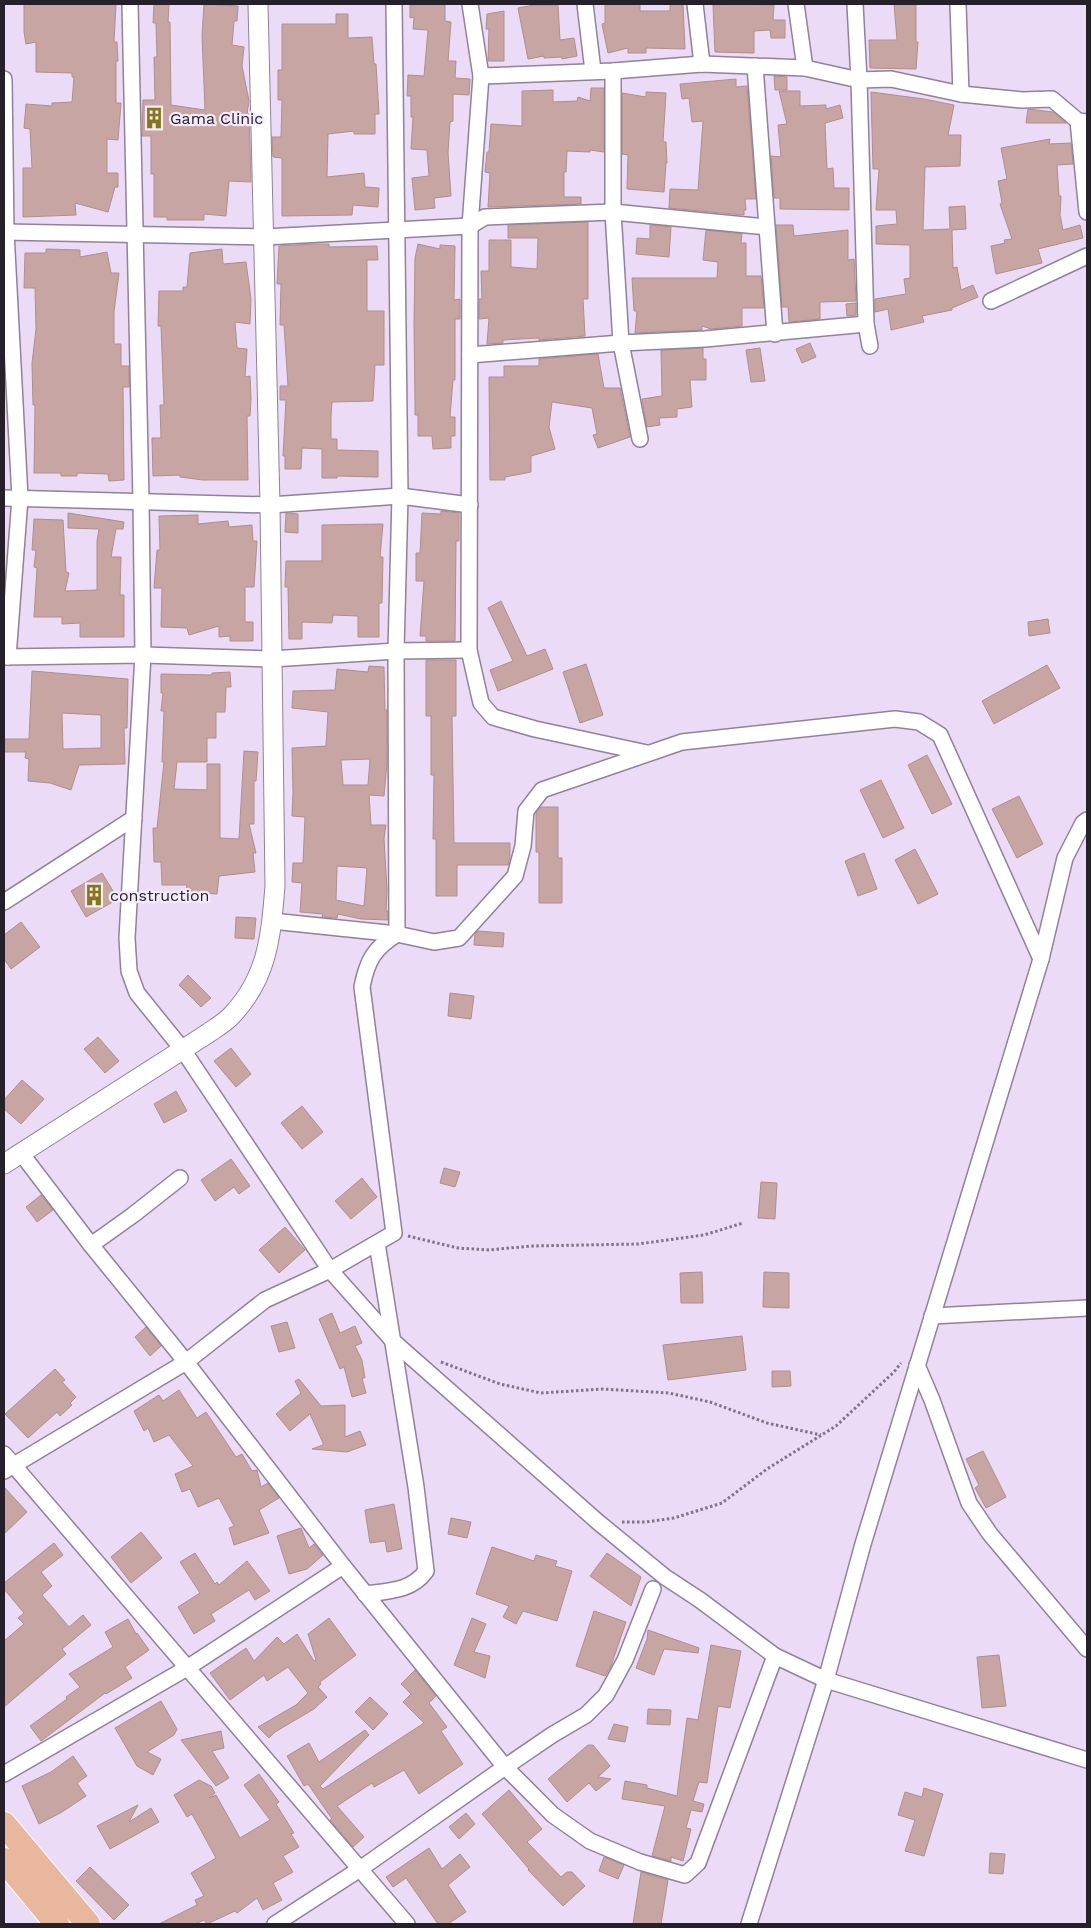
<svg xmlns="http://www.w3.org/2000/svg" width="1091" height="1928" font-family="'Work Sans',sans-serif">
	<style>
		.building { fill: #c7a5a3; stroke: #af8f8d; fill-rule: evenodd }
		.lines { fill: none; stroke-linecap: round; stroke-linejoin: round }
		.minor-casing { stroke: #90829a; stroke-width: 18 }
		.tertiary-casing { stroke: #90829a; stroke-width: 21 }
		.primary-casing { stroke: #fff; stroke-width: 26 }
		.path { stroke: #807587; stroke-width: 3; stroke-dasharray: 2.5 2.5; stroke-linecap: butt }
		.minor { stroke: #fff; stroke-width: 15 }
		.tertiary { stroke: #fff; stroke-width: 19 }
		.primary { stroke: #e9b79e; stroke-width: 24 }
		.labels { text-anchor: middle; stroke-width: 4.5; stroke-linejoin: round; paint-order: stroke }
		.poi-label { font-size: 16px; fill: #26202a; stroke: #f4ebfb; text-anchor: start }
	</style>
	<rect width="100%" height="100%" fill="#ebdbf6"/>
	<g class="building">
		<path d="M24 4H116L114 42H117L118 61H116V103H121L118 140 107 139V173H118V187H115L108 212 75 203 76 215 23 217V168H32L30 129 24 128 26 104 52 106V103L72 102 74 77H72V73L36 72V42L26 44 24 32Z"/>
		<path d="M154 4H169L168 22H170L171 105 205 110 202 35 204 4 238 6 237 21H234L232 45 244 47 242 66 249 101 247 114H249L251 182 229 181 226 216 204 214V220H167V217H154V174H151V136H142L143 100H155L154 57H157L156 23H153Z"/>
		<path d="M410 4H445V21L451 22 448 61H456L455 78 470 79 469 95 453 94V121L450 122 448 153 451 196 434 198 435 208 415 210 412 178 429 176 427 150 411 149 413 117H411V96H407L408 75 424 76 428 30 413 29 414 17 410 18Z"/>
		<path d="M605 4H640V11H670V4H683L685 49 646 48V53H628V48L608 53 602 24 605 23Z"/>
		<path d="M733 4 774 5 773 20H785V38H771L770 30 754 31V53L715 52 713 5Z"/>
		<path d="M894 4H916V42H918L916 69 870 68 869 40H897Z"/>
		<path d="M534 5H558L560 40 574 38 577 56 562 59V57L544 58V56L528 59 518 8Z"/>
		<path d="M504 11V61H488L489 29H486L487 14Z"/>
		<path d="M336 14H348V38L372 37 374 64H376L379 114H375V134H354V131L328 134 327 177 364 173 365 187 379 188 378 207 353 205 352 215 282 216V158L273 157 272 137H281L282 100H278V70H282V24H336Z"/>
		<path d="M774 76 787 77V90H775Z"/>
		<path d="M736 79V87L747 86 756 199H745L746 210H744V215L669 208 670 189 698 190 703 121 692 122 689 98 682 99 680 84Z"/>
		<path d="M591 88H604V152L590 150V152L567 151 566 172H564V197H581V204L488 207 490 173 485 172 487 152H489L491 124 522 126V91L553 90V102L577 101 578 97 590 101Z"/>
		<path d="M779 91H800V106L826 105V109L840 105 843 118 825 123 827 169 833 168 834 188H849V210L780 209V198H774L771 156 781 157 778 125 787 124Z"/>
		<path d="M646 92 666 93 663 142H666L667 163H666L664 192 627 189 628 155 622 154V93L646 97Z"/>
		<path d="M871 92 924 99 954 105 948 135H961L960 166 925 167 923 230 950 229 949 207 965 206 966 229 952 230 953 268 957 267 961 290 973 285 978 297 952 308V310L922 316 924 322 891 330 888 309 875 312V299L906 294 904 279 910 278V245L876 244V226L897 224 896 210H876L879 169H873Z"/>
		<path d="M1028 109 1053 112 1066 123H1026Z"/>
		<path d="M1050 139 1049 144 1071 143 1073 164 1057 165 1059 196H1061L1060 215 1063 230 1080 225 1083 238 1038 249 1042 263 996 274 991 246 1005 243 1004 240 1012 239 1000 204 1002 203 998 181 1007 179 1001 148Z"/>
		<path d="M588 222V299H583L585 336 539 340V338L503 340V343L487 344 489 318 479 319V299H482L481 271H489V240H511V267L537 269 538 238H508V225Z"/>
		<path d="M650 225 671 227 669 257 636 254 637 238 650 239Z"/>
		<path d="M776 225H793L794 236 848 230V260L854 259 856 301 820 302V319L789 322 788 307H782Z"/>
		<path d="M706 230 742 234 741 243H746V276H761L764 308H742V326L711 329 702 326V330L635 333 637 311H634L632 278H717L718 262 703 260Z"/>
		<path d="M312 244H329V247L377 246 378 260H367V311H384V365H375L373 401 332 402 331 416V439H337V450L378 451V477L337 476V478H322V449L302 448 301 469H285V456H283L286 400H280V386H288L284 325H280L281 284H277L279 246Z"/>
		<path d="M418 244 440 249V245L455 246 454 300 460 299V319H455V380H453L450 417H455V436H451V448L433 449 432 436H418V415H415V401L414 323 415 258Z"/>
		<path d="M46 249 80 250V257L107 252 111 273H119L114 312V344H121V366H129V387H123L124 480 109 481 108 474 77 473V476H61V473H34L35 405H33L32 363 36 329 35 288H24L25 253H46Z"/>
		<path d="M222 249 223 264 246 262 251 299 250 324 235 322 237 348 247 349 245 377 250 376 251 399 250 416H247L248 480H203L180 477V475L153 476 152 438H161L160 405H164L161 326H158L159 291H183V287H187L190 253Z"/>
		<path d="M856 303V315L847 316 846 304Z"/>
		<path d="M810 343 816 357 802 363 796 349Z"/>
		<path d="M703 348V359H706V380H690L692 407 677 409V417L659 418 660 425 647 427 642 399 662 396 661 350Z"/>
		<path d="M760 348 765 381 751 382 746 350Z"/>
		<path d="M598 354 604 388H620L630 437 598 448 593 435 597 434 592 408 552 402 549 427 555 449 531 456V472L505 477V480H490L489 377H504V366H539V359Z"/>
		<path d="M441 511 459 513V541H456L455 641H426V636H420L424 581H416V553H420L422 513 441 514Z"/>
		<path d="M68 513 124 522 123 529H116L111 557H121L120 595H124V637H80V623L62 624V617H34L37 568 34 567 36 550H32L34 519 63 520 66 572 69 573 65 591 97 590V541L99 529 68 528Z"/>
		<path d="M286 513 298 514V533L285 532Z"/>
		<path d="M198 515V524L228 521 229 527 252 525 253 541H257L254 587H245V622H253V641H230V636L219 637V626L189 635 187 628 161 627 162 588H154L157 550H160L159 516Z"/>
		<path d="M383 524 380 557H383L382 603H379V637H358V616L333 615 332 623 302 622V639H289L288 587H285L286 561H322V525Z"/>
		<path d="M501 601 527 656 545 649 553 669 498 691 490 670 513 661 488 608Z"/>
		<path d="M1048 619 1050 633 1029 636 1028 622Z"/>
		<path d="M426 660H456V716H452L454 843H510V857L508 865H457V896H436V839H433L434 775H431V716H426Z"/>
		<path d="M586 664 603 715 580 723 563 672Z"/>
		<path d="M1047 665 1060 688 994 724 982 701Z"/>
		<path d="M369 666 384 667 385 710H387V763L384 796 369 795 371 825H386L384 838 387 890 386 911H388V920L361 919 338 914 337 918 322 917 323 914 300 912 302 883 292 882 293 863H303L305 817 292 816 293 792 292 748 326 746 328 712 292 708 293 691 335 690 337 669 368 672ZM370 759 368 785H343L341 760ZM337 866 367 868 364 906 336 900Z"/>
		<path d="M32 671 128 679 127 728H124L125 764 79 765 71 790 50 783 28 781 29 759 25 758 26 752H4V739H29ZM62 713 101 715V748L63 749Z"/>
		<path d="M230 672 231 687H226L225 712H216V738H207V762H177L174 789 207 790V764H220V838L239 839 244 751 258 752 256 781H254V824H249L256 853H253L255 872 219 876 217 894 186 892 187 885H162L161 862H154L153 828H157L164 762H162L164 711H161L163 693H161V674L212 675V673Z"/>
		<path d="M927 755 952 804 932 814 908 765Z"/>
		<path d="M881 780 904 828 883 838 860 790Z"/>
		<path d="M1019 796 1043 844 1017 858 992 809Z"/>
		<path d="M541 807H558V858H562V903H539V852H536V813Z"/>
		<path d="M915 849 938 894 918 904 895 860Z"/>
		<path d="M864 853 877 889 858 896 845 861Z"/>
		<path d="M102 873 118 899 86 917 71 891Z"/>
		<path d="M236 917 256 918 254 939 235 938Z"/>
		<path d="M21 922 40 947 11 969 4 959V935Z"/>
		<path d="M478 931 504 933 503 947 474 945 475 934Z"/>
		<path d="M188 975 211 998 201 1007 179 985Z"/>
		<path d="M450 993 474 996 471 1019 448 1016Z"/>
		<path d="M98 1037 119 1061 105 1073 84 1049Z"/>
		<path d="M231 1048 251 1074 236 1087 214 1061Z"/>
		<path d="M22 1080 44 1099 21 1124 4 1109V1100Z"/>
		<path d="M176 1091 187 1111 164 1123 154 1104Z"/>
		<path d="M302 1106 323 1132 302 1149 281 1123Z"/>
		<path d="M231 1159 250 1186 239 1194 234 1187 215 1201 201 1180Z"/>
		<path d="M444 1168 460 1172 455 1187 440 1183Z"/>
		<path d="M362 1178 377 1197 351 1219 335 1201Z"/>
		<path d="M761 1182 777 1183 775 1219 758 1218Z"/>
		<path d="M41 1195 53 1210 37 1222 26 1207Z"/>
		<path d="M285 1227 305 1250 279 1273 259 1250Z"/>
		<path d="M702 1272 703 1303H681L680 1273Z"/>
		<path d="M764 1272 789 1273V1308L763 1307Z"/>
		<path d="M332 1313 340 1333 355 1326 362 1343 355 1346 362 1360 365 1378H362L366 1393 352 1397 344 1367 340 1369 319 1319Z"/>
		<path d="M287 1322 295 1348 279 1352 271 1326Z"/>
		<path d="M146 1327 161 1346 150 1356 135 1337Z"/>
		<path d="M742 1336 746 1370 668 1380 663 1345Z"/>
		<path d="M55 1369 65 1380 62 1382 76 1397 70 1403 72 1405 60 1416 57 1412 28 1438 5 1414Z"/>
		<path d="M772 1371H790L791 1386 772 1387Z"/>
		<path d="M299 1379 321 1406 345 1405V1437L360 1431 366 1445 347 1452 312 1449 323 1445V1443L310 1414 290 1431 276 1414 301 1393 295 1381Z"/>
		<path d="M179 1390 197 1418 206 1412 236 1457 242 1454 252 1471 257 1470 261 1487 268 1483 279 1498 259 1510 269 1533 234 1545 229 1528 234 1526 219 1498 198 1507 190 1489 182 1492 175 1474 193 1466 169 1435 154 1442 148 1428 144 1431 134 1411 159 1395 163 1401Z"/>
		<path d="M983 1451 1006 1497 986 1508 975 1488 979 1485 966 1459Z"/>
		<path d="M4 1487 27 1512 4 1534Z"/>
		<path d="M394 1504 402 1549 387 1552 385 1541 370 1543 365 1510Z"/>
		<path d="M451 1518 471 1522 467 1538 448 1534Z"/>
		<path d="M301 1528 309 1548 314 1544 323 1555 307 1569 289 1574 277 1536Z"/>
		<path d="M141 1532 162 1558 131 1583 111 1557Z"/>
		<path d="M54 1543 63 1555 41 1572 52 1586 42 1595 69 1627 83 1615 91 1625 62 1649 66 1654 4 1707V1641L24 1624 18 1618 24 1613 4 1589V1583Z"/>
		<path d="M492 1547 534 1561 536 1555 557 1561 555 1566 572 1571 557 1621 523 1611 516 1624 503 1617 509 1606 476 1594Z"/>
		<path d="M195 1553 215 1584 217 1582 219 1585 247 1561 270 1591 255 1600 249 1590 211 1614 215 1621 194 1634 178 1607 200 1593 180 1562Z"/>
		<path d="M607 1553 641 1577 631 1606 590 1576Z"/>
		<path d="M594 1611 626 1622 611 1666 605 1676 576 1666Z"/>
		<path d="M329 1618 356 1655 320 1682 321 1684 318 1687 327 1697 314 1709 275 1732 269 1738 258 1727 296 1705 308 1693 288 1667 267 1681 264 1675 230 1700 210 1673 246 1648 254 1661 277 1637 284 1644 297 1634 314 1661 316 1660 308 1634Z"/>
		<path d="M472 1618 486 1624 474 1652 490 1656 485 1678 454 1665Z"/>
		<path d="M128 1619 136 1634 137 1633 149 1650 125 1667 132 1678 106 1694 105 1693 41 1741 30 1726 67 1699 66 1697 80 1687 69 1674 113 1647 105 1632Z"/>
		<path d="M648 1630 699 1648 698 1653 664 1649 654 1675 636 1668 647 1639Z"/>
		<path d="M711 1645 741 1651 730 1708 718 1706 707 1783 699 1782 693 1801 704 1804 702 1812 691 1810 686 1828 691 1829 683 1861 671 1857V1861L652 1856 665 1806 622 1799 625 1781 647 1785V1788L677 1796 687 1718 698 1720Z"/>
		<path d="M999 1655 1006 1706 982 1708 977 1657Z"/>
		<path d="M415 1670 436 1696 429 1703 447 1727 441 1731 463 1764 419 1794 404 1770 374 1787 372 1783 337 1806 364 1837 353 1847 330 1820 332 1819 308 1784 304 1786 287 1756 309 1743 319 1762 365 1730 369 1735 320 1786 323 1789 424 1723 403 1702 411 1694 401 1684Z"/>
		<path d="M370 1697 388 1714 373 1730 355 1712Z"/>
		<path d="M161 1701 177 1729 174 1735 147 1752 161 1759 153 1775 137 1766 115 1728Z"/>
		<path d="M648 1709 671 1710 670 1725 647 1724Z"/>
		<path d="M614 1724 628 1727 625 1742 608 1739Z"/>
		<path d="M221 1731 224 1748 212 1751 229 1778 216 1786 181 1740Z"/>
		<path d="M588 1745H593L610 1766 598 1777 611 1779 596 1791 589 1783 567 1802 548 1779Z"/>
		<path d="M73 1756 87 1776 77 1783 86 1796 62 1812 39 1824 22 1786 51 1772Z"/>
		<path d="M259 1774 279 1802 276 1804 294 1833 291 1834 299 1847 283 1856 293 1872 273 1883 282 1900 263 1910 257 1898 237 1913 235 1911 207 1924 204 1920 195 1924H159L197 1905 195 1900 204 1896 191 1873 216 1858 192 1814 187 1817 174 1795 199 1780 211 1786 215 1793 209 1798 216 1795 240 1838 270 1820 244 1785Z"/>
		<path d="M924 1788 943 1794 924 1856 905 1851 915 1820 898 1815 905 1792 922 1797Z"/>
		<path d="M509 1790 542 1829 527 1842 561 1877 567 1872H572L585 1886 563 1906 528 1870 529 1869 482 1814Z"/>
		<path d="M138 1805 129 1822 151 1808 159 1822 110 1849 97 1826Z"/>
		<path d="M466 1813 475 1824 459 1839 449 1827Z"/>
		<path d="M429 1848 442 1869 460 1854 470 1867 448 1885 466 1912 448 1924H438L406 1878 393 1887 386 1877Z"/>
		<path d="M990 1853 1005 1854 1003 1874 989 1873Z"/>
		<path d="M604 1857 624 1865 618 1879 599 1871Z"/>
		<path d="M90 1867 129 1905 114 1920 76 1881Z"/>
		<path d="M641 1872 668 1880 661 1924H633Z"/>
	</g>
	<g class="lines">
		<g class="minor-casing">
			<g id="minor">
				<path d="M130 4 141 500 143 655 127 938 129 971 137 993 183 1050 330 1270 394 1342 598 1522 665 1577 700 1600 775 1656 826 1680 1087 1760"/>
				<path d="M394 4 400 496 396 651 397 934 434 942 459 938 515 876 523 846 526 811 542 790 682 742 895 719 919 722 940 735 1041 959"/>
				<path d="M470 4 481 76 470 226 469 650 481 703 493 717 535 729 647 753"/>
				<path d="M585 4 593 71"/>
				<path d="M695 4 702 64"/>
				<path d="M796 4 805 68"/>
				<path d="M958 4 961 94"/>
				<path d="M755 66 775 334"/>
				<path d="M613 71V212L621 343 640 439"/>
				<path d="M481 76 613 71 702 64 805 68 859 80 891 79 961 94 1022 100 1052 99 1078 121 1087 122"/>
				<path d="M4 79 6 232 20 498 8 657"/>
				<path d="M1078 121 1087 212"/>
				<path d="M4 232 265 237 470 226 485 217 613 212 767 227"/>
				<path d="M991 301 1087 256"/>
				<path d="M866 324 870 346"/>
				<path d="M470 355 621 343 705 339 866 324 859 80 855 4"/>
				<path d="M4 498 270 505 400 496 470 505"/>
				<path d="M4 657 143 655 272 659 396 651 469 650"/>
				<path d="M4 902 134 818"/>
				<path d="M21 1153 91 1245 186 1362 343 1566 505 1767 553 1815 590 1841 640 1862 685 1875 698 1863 775 1656"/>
				<path d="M91 1245 133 1215 180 1178"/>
				<path d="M932 1316 1087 1308"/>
				<path d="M917 1365 932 1400 969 1503 990 1534 1087 1649"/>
				<path d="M4 1454 407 1924"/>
				<path d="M4 1471 186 1362 265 1300 330 1270 394 1233 362 987C367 961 374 948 397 934L272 921"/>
				<path d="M365 1594C389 1591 412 1591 426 1571L416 1487 377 1243"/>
				<path d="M4 1774 187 1668 343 1566"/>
				<path d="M275 1924 360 1869 505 1767 552 1735 586 1715 606 1695 625 1660 653 1589"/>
				<path d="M749 1924 826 1680 863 1544 1041 959 1065 858 1083 823 1087 820"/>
			</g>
		</g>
		<g class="tertiary-casing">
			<path id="tertiary" d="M4 1164 207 1034C215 1028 225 1023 232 1015 268 977 271 935 275 886L270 505 258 4"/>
		</g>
		<g class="primary-casing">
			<g id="primary">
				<path d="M4 1824 88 1924"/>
				<path d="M4 1860 57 1924"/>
			</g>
		</g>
		<g class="path">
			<path d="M408 1236 458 1248 489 1250 531 1246 638 1244 704 1235 743 1223"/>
			<path d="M441 1362 500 1384 541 1393 603 1389 669 1393 710 1402 767 1423 821 1435"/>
			<path d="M622 1522H646L674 1518 722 1503 767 1469 836 1426 894 1372 901 1363"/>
		</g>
		<use href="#minor" class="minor"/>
		<use href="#tertiary" class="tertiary"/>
		<use href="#primary" class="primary"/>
	</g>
	<defs>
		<g id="building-bare" transform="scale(1.725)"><path d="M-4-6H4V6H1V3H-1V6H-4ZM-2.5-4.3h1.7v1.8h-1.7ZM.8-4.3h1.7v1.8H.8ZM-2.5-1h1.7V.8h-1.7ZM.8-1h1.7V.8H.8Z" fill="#877518" stroke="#f4ebfb" stroke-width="2.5" paint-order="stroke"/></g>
	</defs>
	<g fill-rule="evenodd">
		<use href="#building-bare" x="154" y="118"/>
		<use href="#building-bare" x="94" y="895"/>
	</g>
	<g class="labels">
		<g class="poi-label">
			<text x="170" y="124">Gama Clinic</text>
			<text x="110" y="901">construction</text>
		</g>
	</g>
	<rect width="1091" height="1928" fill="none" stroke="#26202a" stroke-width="10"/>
</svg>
